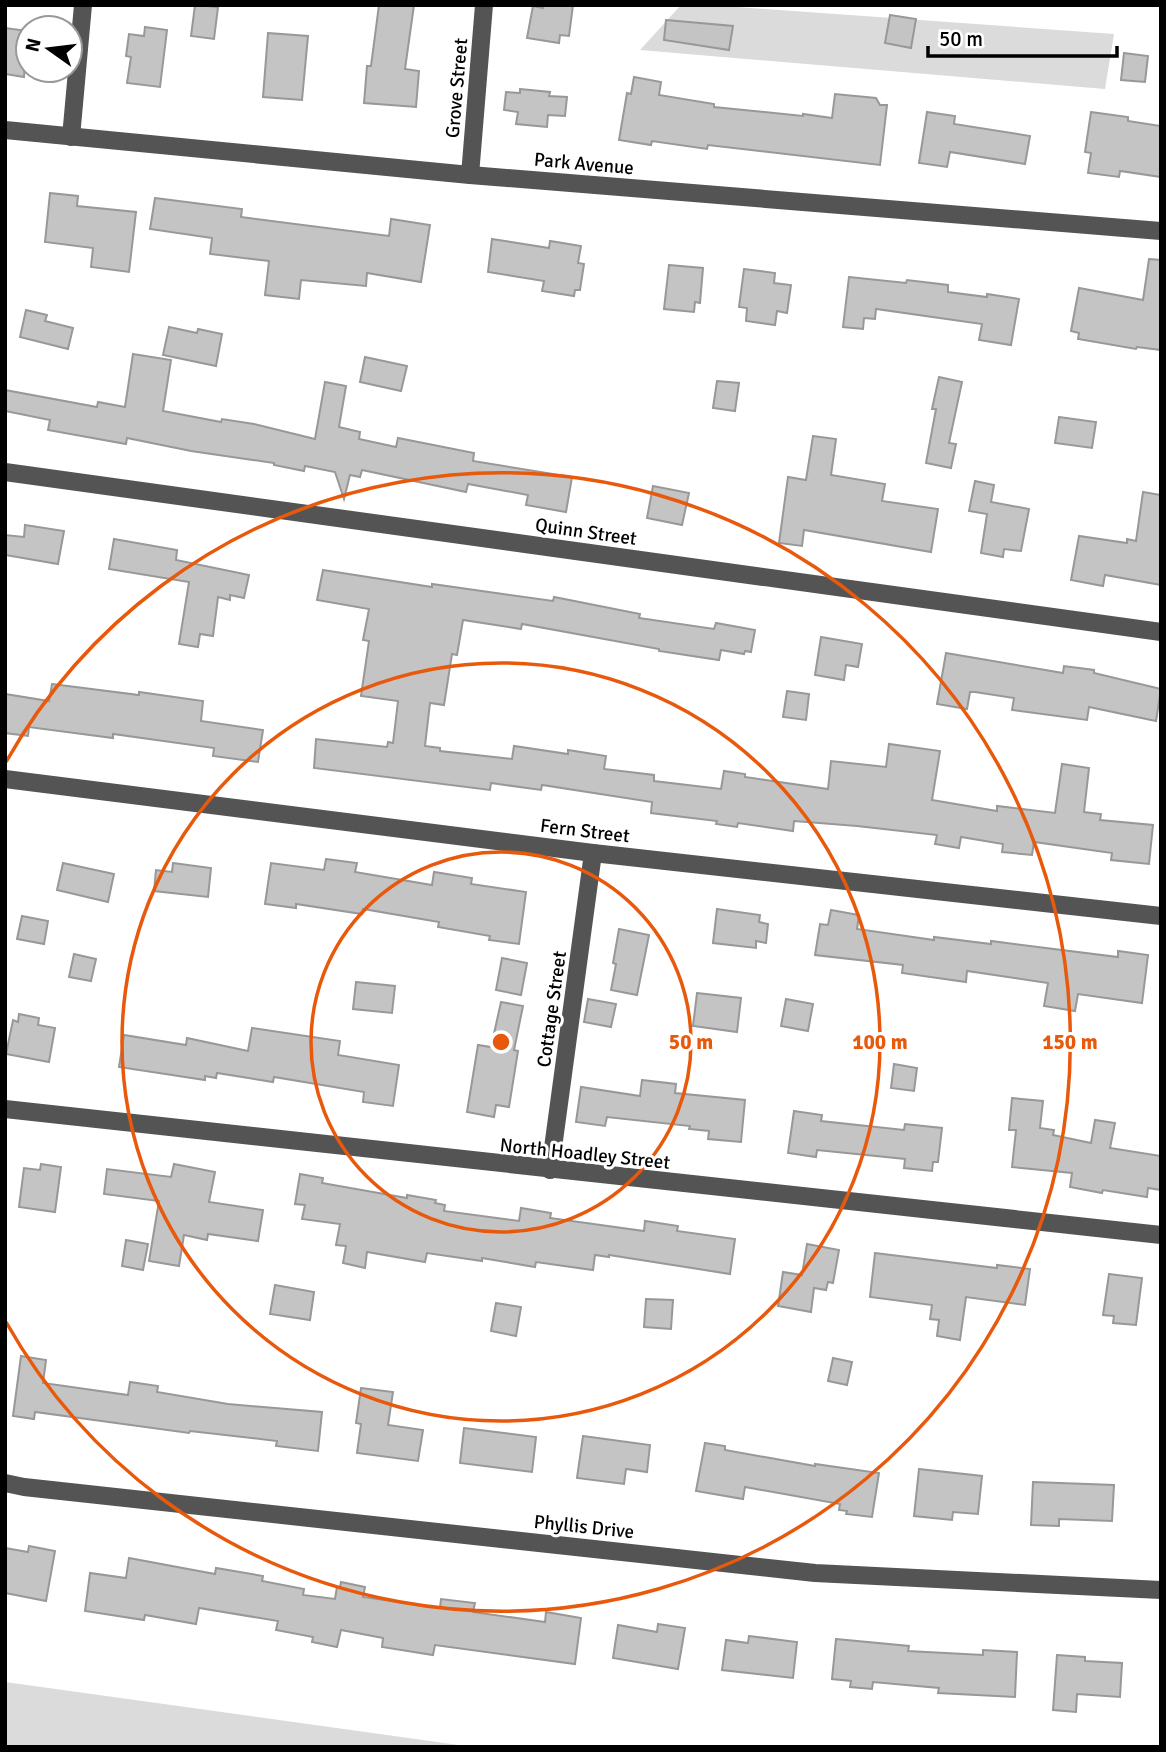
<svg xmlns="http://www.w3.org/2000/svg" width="1166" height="1752" font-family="Signika,sans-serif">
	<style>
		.green { fill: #dbdbdb }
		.building { fill: #c4c4c4; stroke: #989898; stroke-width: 2 }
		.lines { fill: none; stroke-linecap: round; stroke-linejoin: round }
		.minor { stroke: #545454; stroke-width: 18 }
		.ring { fill: none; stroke: #e8590c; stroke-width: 3.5 }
		.labels { text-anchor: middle; stroke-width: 6; stroke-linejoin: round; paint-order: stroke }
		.street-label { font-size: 19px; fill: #000; stroke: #fff }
		.centre { fill: #e8590c; stroke: #fff; stroke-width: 3.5 }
		.ring-label { font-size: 21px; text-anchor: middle; font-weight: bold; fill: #e8590c; stroke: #fff; stroke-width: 6; stroke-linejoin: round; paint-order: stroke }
	</style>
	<rect width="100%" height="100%" fill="#fff"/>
	<g class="green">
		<path d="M681 5H710L1114 34 1105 89 640 50Z"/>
		<path d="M5 1682 473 1747H5Z"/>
	</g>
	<g class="building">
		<path d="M195 5 218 7 214 39 191 36Z"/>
		<path d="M379 5H414L405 69 419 71 416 107 364 103 367 66H371Z"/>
		<path d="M543 5H573L569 36 560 35 559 43 527 38 533 6 543 8Z"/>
		<path d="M890 15 916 19 911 48 885 43Z"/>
		<path d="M666 20 733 26 729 50 664 40Z"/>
		<path d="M145 27 167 30 160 87 127 83 131 57 126 56 129 34 144 36Z"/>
		<path d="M5 28 28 31 24 77 5 74Z"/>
		<path d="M268 33 308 36 302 100 263 97Z"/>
		<path d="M1124 53 1148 56 1145 82 1121 80Z"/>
		<path d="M634 77 661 82 659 95 714 104V107L803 116V114L832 118 835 94 876 98 880 105H887L880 165 708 145 707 149 652 141 651 145 619 140 627 93 631 94Z"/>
		<path d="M520 89 550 92 549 96 567 97 565 116 548 115 547 127 516 124 518 112 504 110 506 92 520 93Z"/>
		<path d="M927 112 955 116 954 124 1030 136 1025 164 950 152 947 167 919 163Z"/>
		<path d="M1091 112 1128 117V121L1161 126V177L1120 171 1119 177 1088 173 1091 153 1085 152Z"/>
		<path d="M50 193 78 196 77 206 136 212 129 272 91 267 93 248 45 242Z"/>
		<path d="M155 198 242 209 241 217 389 236 391 219 430 225 421 282 367 273 366 286 301 280 299 299 265 295 269 261 210 254 212 238 150 229Z"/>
		<path d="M492 239 549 248 550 241 581 246 578 263 584 264 580 290H575L574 296 542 291 544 281 488 272Z"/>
		<path d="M1149 259 1161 260V350L1137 347 1136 349 1078 339 1079 333 1071 331 1079 288 1143 300Z"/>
		<path d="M669 265 703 268 700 303 695 302 694 312 664 309Z"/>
		<path d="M744 269 775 273 774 283 791 285 787 313 777 311 775 325 746 321 747 308 739 307Z"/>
		<path d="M849 277 906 283 907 280 948 285V292L987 297V294L1019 299 1011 345 979 340 982 324 876 309 875 319 864 318 863 329 843 327Z"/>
		<path d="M26 310 47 315 45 321 73 328 68 349 20 337Z"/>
		<path d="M169 327 197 333 198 329 222 334 216 366 163 355Z"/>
		<path d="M133 354 171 360 163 411 221 422 222 419 254 424 315 439 325 382 346 386 339 427 360 432 359 439 396 447 398 438 474 453 473 461 572 477 566 512 526 505 528 495 468 484 466 492 362 470 360 477 350 475 344 499 335 472 305 466 304 471 274 465V463L191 451 127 438 126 444 48 430 50 420 5 411V390L97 407 98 402 125 407Z"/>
		<path d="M365 357 407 366 401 391 360 382Z"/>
		<path d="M939 377 962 382 949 443 956 444 951 468 926 463 936 409H932Z"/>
		<path d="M717 381 739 383 735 411 713 408Z"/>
		<path d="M1059 417 1096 422 1092 448 1055 443Z"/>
		<path d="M813 436 836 439 831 475 885 484 882 501 938 509 931 552 804 530 802 546 779 543 788 477 806 480Z"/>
		<path d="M975 481 994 485 991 502 1029 509 1021 551 1004 549 1003 557 981 553 987 514 969 511Z"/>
		<path d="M653 486 689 493 682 525 647 518Z"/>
		<path d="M1143 492 1161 495V585L1105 575 1103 586 1071 580 1079 536 1127 543V539L1136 541Z"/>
		<path d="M25 525 64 531 58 564 5 555V535L24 537Z"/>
		<path d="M114 539 177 550 176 560 249 575 244 598 230 595V600L218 597 213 636 200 634 198 647 179 644 189 582 109 569Z"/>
		<path d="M323 570 432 587V584L553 601 554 597 640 614 639 618 714 629 716 623 755 630 751 652 745 651 744 654 721 650 719 660 659 651V649L522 624 521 629 463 620 457 655 452 654 444 705 430 703 425 746 440 748V751L512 759 514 746 568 754V750L606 756 604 769 654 775V781L721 789 724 771 745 774V777L828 789 831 761 886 767 889 744 940 751 932 800 997 811V806L1055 813 1062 764 1089 768 1084 812 1101 814 1100 820 1153 825 1149 864 1111 860 1112 853 1034 842 1032 855 1002 852 1003 844 961 837 959 848 935 844 937 835 857 826 794 821 793 831 738 823 737 827 716 824 717 821 651 813 652 802 542 785 541 790 491 783 490 790 314 768 316 739 387 747 388 742 393 743 398 701 361 696 369 641 363 640 369 609 317 600Z"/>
		<path d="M821 637 862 644 858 667 846 665 844 680 815 675Z"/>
		<path d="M946 653 1063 673 1064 666 1094 670V673L1161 689 1156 721 1089 707 1087 720 1012 710 1014 698 975 692H970L967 709 937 704Z"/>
		<path d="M52 684 139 695V692L203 701 201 721 263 730 258 762 213 756 214 748 113 734V738L29 727 28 736 5 733V694L49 701Z"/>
		<path d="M787 691 809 694 806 720 783 717Z"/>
		<path d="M326 859 357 863 355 872 432 885 434 872 472 878 471 884 526 892 519 944 489 940 490 936 438 927 439 922 363 909 362 914 296 904V908L265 904 271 863 324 870Z"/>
		<path d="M63 863 114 874 108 902 57 890Z"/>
		<path d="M173 863 211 868 208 897 154 891 156 870 172 872Z"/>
		<path d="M717 909 760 915 759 922 768 924 766 943 756 941V948L713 943Z"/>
		<path d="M831 910 859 915 857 929 934 940V937L991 944V941L1118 957V951L1148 955 1142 1003 1078 994 1075 1011 1044 1006 1048 983 967 971 966 982 902 973 903 965 815 955 820 924 828 925Z"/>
		<path d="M22 916 48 921 44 944 17 939Z"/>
		<path d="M619 929 649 935 637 995 611 990 616 964 613 963Z"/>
		<path d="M74 954 96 959 91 981 69 977Z"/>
		<path d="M502 958 527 963 521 995 496 990Z"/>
		<path d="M356 982 395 986 392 1013 353 1009Z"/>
		<path d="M697 993 741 998 737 1032 693 1026Z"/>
		<path d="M588 999 616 1004 611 1027 584 1022Z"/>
		<path d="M786 999 813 1004 808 1031 781 1026Z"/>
		<path d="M501 1002 523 1006 514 1050 518 1051 509 1107 496 1105 494 1117 467 1112 478 1045 491 1047Z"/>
		<path d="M19 1014 39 1018 38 1025 55 1028 49 1062 6 1054 13 1020 18 1022Z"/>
		<path d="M252 1028 340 1041 338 1055 399 1065 393 1106 363 1102 364 1092 274 1077 273 1082 217 1073 216 1078 205 1076V1080L119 1067 124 1035 186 1045 187 1038 248 1051Z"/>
		<path d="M894 1064 917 1068 914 1091 891 1088Z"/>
		<path d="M642 1080 676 1084 675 1093 745 1100 741 1142 708 1139 709 1131 689 1129 690 1126 607 1117 605 1126 576 1122 581 1087 640 1096Z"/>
		<path d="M1012 1098 1043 1101 1040 1128 1054 1130 1053 1135 1091 1143 1095 1120 1115 1123 1110 1148 1161 1156V1190L1148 1188 1147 1197 1103 1190 1102 1193 1070 1187 1072 1173 1012 1167 1016 1130H1009Z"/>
		<path d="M794 1111 822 1115 821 1121 904 1130 905 1124 942 1128 938 1162H933L932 1171 904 1168 905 1159 817 1150 816 1157 788 1153Z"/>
		<path d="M41 1164 61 1167 55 1212 19 1207 24 1168 40 1170Z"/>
		<path d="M174 1164 215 1172 209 1202 263 1210 258 1241 208 1234 207 1240 184 1235 179 1266 149 1261 159 1201 104 1194 107 1169 171 1177Z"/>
		<path d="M300 1174 323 1178 322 1183 407 1198V1195L436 1200 435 1203 445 1205 444 1211 519 1221 521 1208 551 1213 550 1218 644 1231 645 1221 678 1226 677 1231 735 1239 730 1274 609 1255V1257L595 1255 593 1270 536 1262 535 1267 482 1258V1261L427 1253 425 1262 367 1252 365 1268 343 1263 346 1246 336 1245 340 1224 302 1219 305 1205 295 1204Z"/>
		<path d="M126 1240 148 1244 143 1270 122 1266Z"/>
		<path d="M807 1244 839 1250 833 1283 828 1282 826 1290 814 1288 811 1312 778 1306 783 1272 802 1275Z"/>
		<path d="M875 1253 997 1268V1265L1030 1269 1025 1305 966 1297 960 1340 937 1336 939 1320 930 1319 932 1305 870 1297Z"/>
		<path d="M1109 1274 1142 1278 1136 1325 1113 1323 1114 1316 1103 1315Z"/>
		<path d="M275 1285 314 1292 310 1320 270 1314Z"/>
		<path d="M646 1299 673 1300 671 1329 644 1327Z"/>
		<path d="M496 1303 521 1307 516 1336 491 1331Z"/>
		<path d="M21 1356 46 1360 43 1383 128 1395 130 1382 158 1386 157 1392 228 1404 322 1412 318 1451 276 1446 277 1441 190 1431 189 1433 35 1412 34 1419 13 1416Z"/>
		<path d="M833 1358 852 1362 847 1385 828 1381Z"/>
		<path d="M361 1388 393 1392 388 1425 423 1430 418 1461 357 1453 361 1424 356 1423Z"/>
		<path d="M464 1428 536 1437 532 1472 460 1463Z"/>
		<path d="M583 1436 650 1445 647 1472 626 1469 624 1484 577 1478Z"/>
		<path d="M705 1443 725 1446V1450L815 1466V1464L879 1473 872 1517 846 1514 847 1511 839 1510 840 1504 745 1487 743 1499 696 1491Z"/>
		<path d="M919 1469 982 1476 978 1514 953 1512 952 1520 914 1516Z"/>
		<path d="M1033 1482 1114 1485 1112 1521 1059 1519V1526L1031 1525Z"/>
		<path d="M29 1546 55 1551 46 1601 5 1593V1548L28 1552Z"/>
		<path d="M129 1558 215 1574 216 1568 263 1576 262 1581 304 1589 303 1595 335 1599 337 1587H340L341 1582 365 1587 363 1597 440 1608 441 1599 475 1603 473 1612 545 1622 546 1612 581 1618 575 1664 435 1645 433 1655 382 1647 383 1638 341 1630 337 1647 312 1642 313 1637 276 1630 278 1621 199 1608 196 1624 145 1615 144 1620 85 1611 90 1573 126 1578Z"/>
		<path d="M658 1624 685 1628 678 1669 613 1658 618 1625 657 1632Z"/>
		<path d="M749 1636 797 1642 793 1678 722 1670 726 1640 748 1643Z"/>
		<path d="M836 1639 909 1646 908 1651 983 1655V1650L1017 1652 1015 1697 938 1693 939 1688 873 1682 872 1689 850 1687 851 1681 832 1679Z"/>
		<path d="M1057 1655 1085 1657V1661L1122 1663 1120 1697 1077 1694 1076 1712 1053 1710Z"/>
	</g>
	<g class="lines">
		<g class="minor">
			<path d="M5 130 470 175 1161 231"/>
			<path d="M71 137 83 5"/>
			<path d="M470 175 484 5"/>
			<path d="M5 472 1161 632"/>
			<path d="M5 779 593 853 1161 916"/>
			<path d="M5 1109 1161 1235"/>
			<path d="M550 1170 593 853"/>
			<path d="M5 1483 24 1487 815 1573 1161 1590"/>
		</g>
	</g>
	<g class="ring">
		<circle cx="501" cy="1042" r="190"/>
		<circle cx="501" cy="1042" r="379"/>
		<path d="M6 762A569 569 0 1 1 6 1322"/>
	</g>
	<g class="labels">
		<g class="street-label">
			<text transform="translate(456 88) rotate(-85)" y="7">Grove Street</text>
			<text transform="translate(584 163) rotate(5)" y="7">Park Avenue</text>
			<text transform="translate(586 531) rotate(8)" y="7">Quinn Street</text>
			<text transform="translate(585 830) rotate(7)" y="7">Fern Street</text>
			<text transform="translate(551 1009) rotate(-82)" y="7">Cottage Street</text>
			<text transform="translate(585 1153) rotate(6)" y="7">North Hoadley Street</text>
			<text transform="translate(584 1526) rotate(6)" y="7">Phyllis Drive</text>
		</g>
	</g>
	<circle cx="501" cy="1042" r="10" class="centre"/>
	<g class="ring-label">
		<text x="691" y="1049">50 m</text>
		<text x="880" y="1049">100 m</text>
		<text x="1070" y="1049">150 m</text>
	</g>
	<rect width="1166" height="1752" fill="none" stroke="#000000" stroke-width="14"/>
	<g transform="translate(49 49) rotate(284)"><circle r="33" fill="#ffffff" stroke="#999999" stroke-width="2"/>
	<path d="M0-5L12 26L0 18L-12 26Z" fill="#000000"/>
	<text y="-10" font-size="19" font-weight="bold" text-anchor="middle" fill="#000000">N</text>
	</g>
	<path d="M928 46v10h189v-10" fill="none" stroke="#000000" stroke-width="3.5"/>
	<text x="939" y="46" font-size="21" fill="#000000" stroke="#ffffff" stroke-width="5" paint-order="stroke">50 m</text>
</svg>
